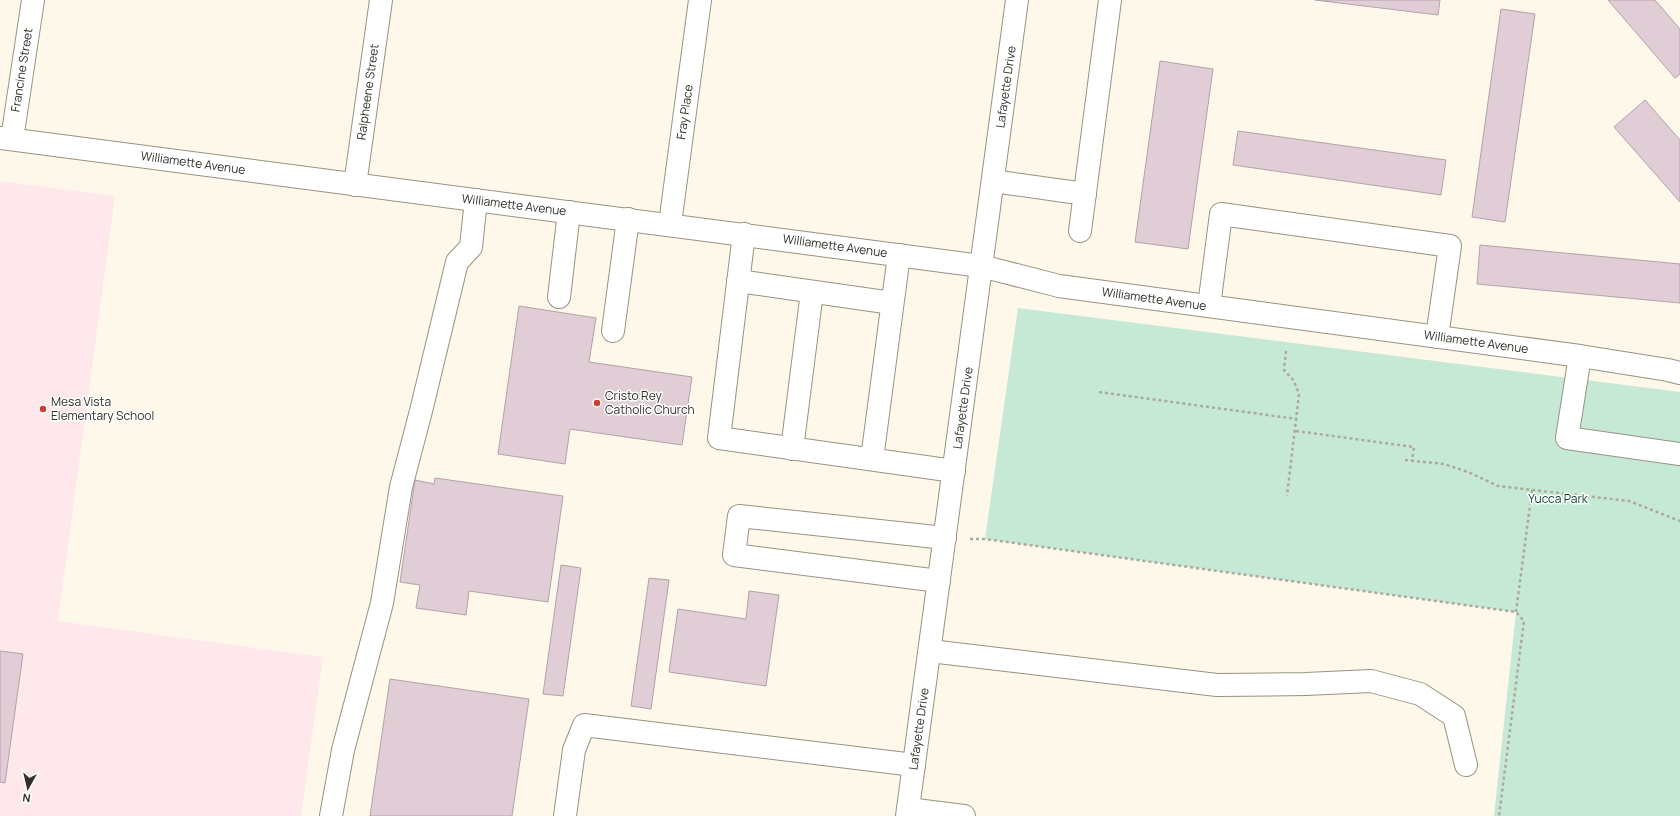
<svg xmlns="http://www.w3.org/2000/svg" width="1680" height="816" font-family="Manrope,sans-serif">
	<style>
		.education { fill: #fee8ec }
		.green { fill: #c6e9d5 }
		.building { fill: #e1cdd5; stroke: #b4a1a9 }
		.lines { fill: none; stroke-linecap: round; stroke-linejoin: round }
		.minor-casing { stroke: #999282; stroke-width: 24 }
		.path { stroke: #ada89d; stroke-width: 2.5; stroke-dasharray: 3 3; stroke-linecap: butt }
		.minor { stroke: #fff; stroke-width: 22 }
		.poi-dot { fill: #cb3e32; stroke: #fff; stroke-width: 1.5 }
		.labels { text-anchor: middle; stroke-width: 3; stroke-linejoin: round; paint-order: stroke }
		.street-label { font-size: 12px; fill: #312f28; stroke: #fff }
		.poi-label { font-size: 12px; fill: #312f28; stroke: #fff; text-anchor: start }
		.park-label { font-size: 12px; fill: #0a3e29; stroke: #fff }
	</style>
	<rect width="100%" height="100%" fill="#fef8ea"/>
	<path class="education" d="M0 181 115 196 58 621 323 657 301 816H0Z"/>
	<path class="green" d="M1018 308 1680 392V816H1494L1516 612 985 539Z"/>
	<g class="building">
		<path d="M1315 0H1440L1438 15Z"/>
		<path d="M1608 0H1655L1680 29V74L1675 78Z"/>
		<path d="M1501 9 1535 14 1505 222 1472 217Z"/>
		<path d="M1160 61 1213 69 1188 249 1135 242Z"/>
		<path d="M1645 100 1680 140V202L1614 127Z"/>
		<path d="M1238 131 1446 160 1441 195 1233 165Z"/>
		<path d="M1480 245 1680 264V303L1477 284Z"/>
		<path d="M519 306 596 318 589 362 692 377 682 445 570 429 565 464 498 454Z"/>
		<path d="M435 478 563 496 548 602 469 591 466 615 416 608 420 585 400 582 415 480 434 484Z"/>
		<path d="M561 565 581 568 563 696 543 694Z"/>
		<path d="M649 578 669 580 651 709 631 706Z"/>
		<path d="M749 591 779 595 766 686 669 672 678 609 746 619Z"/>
		<path d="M0 651 23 654 5 783 0 782Z"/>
		<path d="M390 679 529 699 512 816H370Z"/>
	</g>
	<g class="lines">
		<g class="minor-casing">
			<g id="minor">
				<path d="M0 138 981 266 1059 286 1580 356 1668 370 1680 373"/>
				<path d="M12 139 33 0"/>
				<path d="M993 181 1085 194"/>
				<path d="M355 185 381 0"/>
				<path d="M670 224 700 0"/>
				<path d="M1080 231 1110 0"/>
				<path d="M744 234 719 438 954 471"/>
				<path d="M738 281 892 303"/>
				<path d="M559 297 569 212"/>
				<path d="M1209 306 1221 214 1450 246 1437 337"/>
				<path d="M613 331 628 219"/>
				<path d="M1580 356 1567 438 1680 454"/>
				<path d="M792 449 812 292"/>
				<path d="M872 459 899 255"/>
				<path d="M939 581 734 555 739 516 945 538"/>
				<path d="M930 651 1217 685 1306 684 1371 681 1420 694 1454 716 1466 765"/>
				<path d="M908 809 964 816"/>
				<path d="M331 816 343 750 382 603 401 487 421 411 457 262 471 247 476 200"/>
				<path d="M565 816 574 750 584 725 914 765"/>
				<path d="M907 816 1017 0"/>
			</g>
		</g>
		<g class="path">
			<path d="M1286 351 1284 370 1294 381 1299 394 1287 496"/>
			<path d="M1099 392 1297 419"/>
			<path d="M1296 431 1414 447 1412 461"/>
			<path d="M1405 460 1444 464 1468 472 1498 486 1629 501 1680 521"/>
			<path d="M970 539H985L1516 612 1524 621 1499 816"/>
			<path d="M1516 612 1532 490"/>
		</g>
		<use href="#minor" class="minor"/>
	</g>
	<g class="poi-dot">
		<circle cx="597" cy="403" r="4"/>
		<circle cx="43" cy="409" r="4"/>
	</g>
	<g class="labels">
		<g class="street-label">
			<text transform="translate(22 70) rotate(-81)" y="4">Francine Street</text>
			<text transform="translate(1006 87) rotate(-82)" y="4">Lafayette Drive</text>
			<text transform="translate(368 92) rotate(-82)" y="4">Ralpheene Street</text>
			<text transform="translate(685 112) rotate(-82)" y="4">Fray Place</text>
			<text transform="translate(193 163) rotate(8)" y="4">Williamette Avenue</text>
			<text transform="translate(514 205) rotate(7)" y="4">Williamette Avenue</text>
			<text transform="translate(835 246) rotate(8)" y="4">Williamette Avenue</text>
			<text transform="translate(1154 299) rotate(8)" y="4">Williamette Avenue</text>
			<text transform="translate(1476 342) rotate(8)" y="4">Williamette Avenue</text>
			<text transform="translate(963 408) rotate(-82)" y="4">Lafayette Drive</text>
			<text transform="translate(919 729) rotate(-82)" y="4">Lafayette Drive</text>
		</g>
		<g class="poi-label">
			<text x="605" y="400">Cristo Rey<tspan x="605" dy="14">Catholic Church</tspan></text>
			<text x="51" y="406">Mesa Vista<tspan x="51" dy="14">Elementary School</tspan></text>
		</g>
		<g class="park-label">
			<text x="1558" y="503">Yucca Park</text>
		</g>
	</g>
	<g transform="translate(28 788) rotate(188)" stroke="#ffffff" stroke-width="3" paint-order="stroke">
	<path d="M0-3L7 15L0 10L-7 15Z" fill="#312f28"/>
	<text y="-6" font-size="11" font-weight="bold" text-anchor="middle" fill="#312f28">N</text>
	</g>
</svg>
